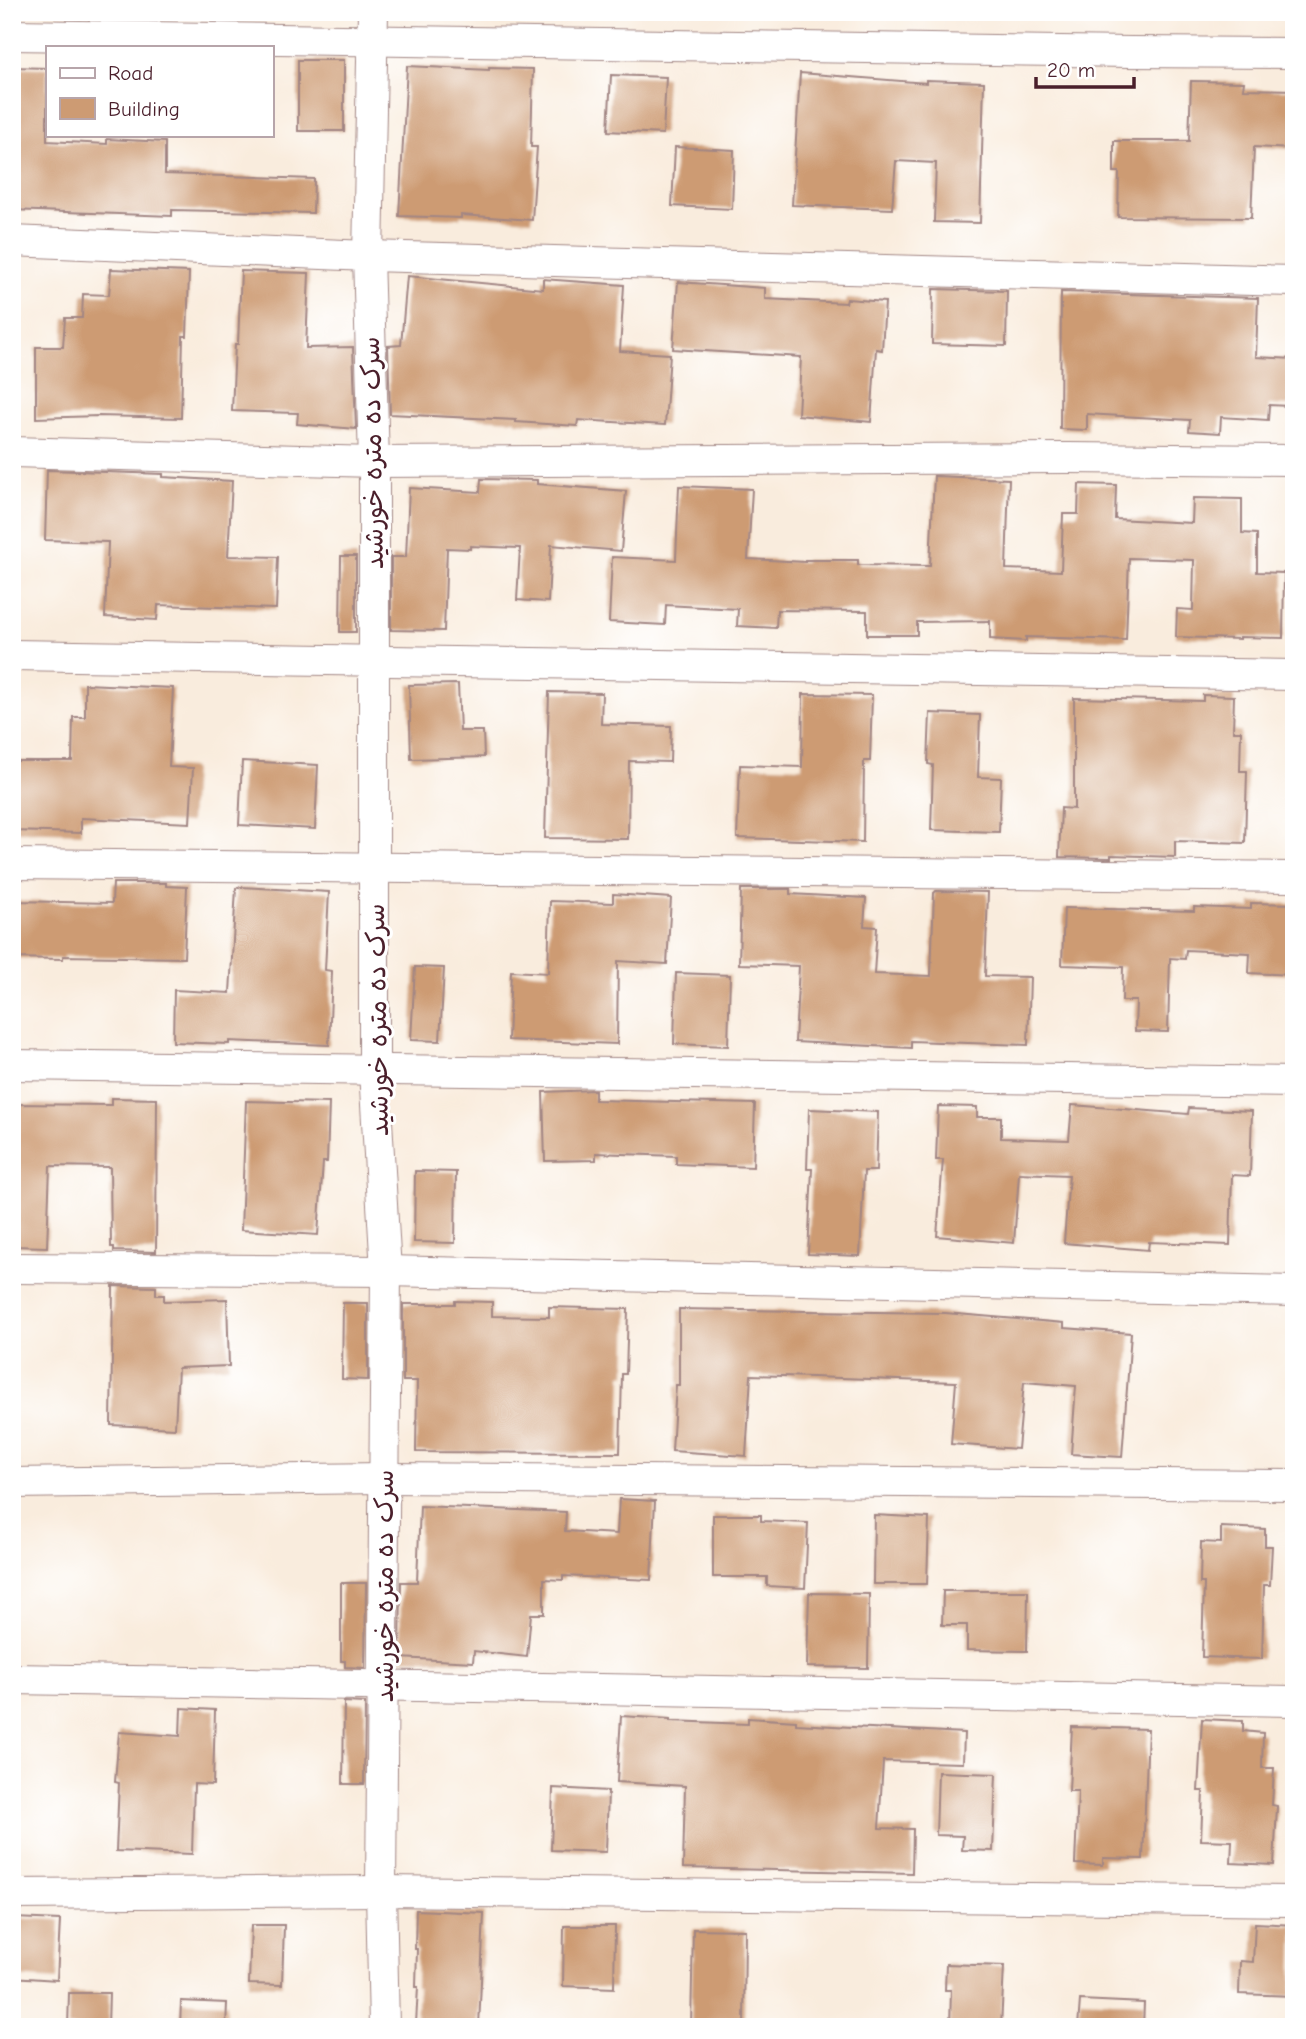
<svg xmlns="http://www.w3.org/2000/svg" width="1306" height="2039" font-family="'Comic Neue','Playpen Sans Arabic',sans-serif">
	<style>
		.building { fill: #cd9b73 }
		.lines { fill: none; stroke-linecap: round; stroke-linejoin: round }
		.minor-casing { stroke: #a28684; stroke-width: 32 }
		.minor { stroke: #fff; stroke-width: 30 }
		.labels { text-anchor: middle; stroke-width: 6; stroke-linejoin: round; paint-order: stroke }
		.street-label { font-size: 26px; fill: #4a1f2b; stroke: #fff }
	</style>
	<rect width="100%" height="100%" fill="#fff"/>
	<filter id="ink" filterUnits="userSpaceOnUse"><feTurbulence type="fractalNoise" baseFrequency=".0143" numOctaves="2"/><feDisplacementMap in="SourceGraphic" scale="14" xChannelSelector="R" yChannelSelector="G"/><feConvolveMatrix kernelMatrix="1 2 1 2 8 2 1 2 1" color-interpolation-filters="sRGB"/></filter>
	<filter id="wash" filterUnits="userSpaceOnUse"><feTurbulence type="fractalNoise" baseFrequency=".00686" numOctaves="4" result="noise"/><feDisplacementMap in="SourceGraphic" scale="28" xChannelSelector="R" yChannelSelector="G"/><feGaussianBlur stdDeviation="1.57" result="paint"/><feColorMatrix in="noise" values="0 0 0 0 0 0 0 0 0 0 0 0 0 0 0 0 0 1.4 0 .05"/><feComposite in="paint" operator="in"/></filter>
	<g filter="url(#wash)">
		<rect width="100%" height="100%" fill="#f9ecdd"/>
		<g id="blocks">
			<g class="building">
				<rect x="298" y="60" width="46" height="71"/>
				<path d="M407 66 489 70V68L533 69 531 147H537L532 220 461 215V218L399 216Z"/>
				<path d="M12 67 47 68V141L107 144V139L165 142V174L314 179 313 213 172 210V216L12 210Z"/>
				<path d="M800 73 926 83V80L984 82 980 223 934 222 936 163 896 161 892 209 792 205Z"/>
				<path d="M611 75 666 77 663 134 608 131Z"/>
				<path d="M1191 81 1244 82 1243 89 1294 90V149L1254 147 1251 218 1118 217 1119 172H1114V141H1189Z"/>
				<path d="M675 147 734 150 732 209 672 206Z"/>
				<path d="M111 269 189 272 187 336H183L181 418 98 416 36 418V347H63L65 318H82L83 294 109 295Z"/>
				<path d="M241 271 309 273 306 348 353 347 356 429 297 424 298 413 232 411 235 344H238Z"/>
				<path d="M407 276 543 289V279L624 285 620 351 670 354 665 425 578 420 577 426 516 422V420L390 414 388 346 401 345Z"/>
				<path d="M678 282 765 288V299L846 303 847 299 885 302 882 350 876 349 871 422 798 415 801 357 673 349Z"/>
				<path d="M933 289 1007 291 1006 346 932 344Z"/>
				<path d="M1061 292 1258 298 1256 357 1293 359 1289 406 1269 405 1268 420 1221 417 1220 433 1189 431 1190 420 1087 414V430L1060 429Z"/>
				<path d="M47 470 163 474V477L232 481 228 556 278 557 276 609 158 605 157 620 105 617 108 542 45 540Z"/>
				<path d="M934 476 1009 479 1006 569 1061 571 1063 514H1078L1079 484 1116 485 1115 519 1192 523 1193 498 1242 499V533L1257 534V572L1284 573 1283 638 1240 637V639L1176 637 1177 609 1193 610 1194 560 1129 558 1126 640 1026 637V641L990 639V621L917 622V635H867V611L777 610 776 628 737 626 738 609 666 605 665 625 609 622 612 557 676 560 679 486 752 489 748 559 805 562V560H858V565L930 566Z"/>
				<path d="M481 479 537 480V484L626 491 621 551 551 545 548 602 517 600 520 548 470 546V549L447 548 444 631 391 630V557H406L409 488 480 492Z"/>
				<path d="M341 556H356V632H340Z"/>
				<path d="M85 684 173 688 169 767 193 768 190 823 81 818V833L12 831V761H72L73 717H85Z"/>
				<path d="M458 684 460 731H483L484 757 411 759 409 685Z"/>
				<path d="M549 692 602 693 601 724 671 726 670 762 629 761 628 839 545 838Z"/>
				<path d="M803 694 872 695 870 761H864L863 842 737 838 740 765 802 767Z"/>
				<path d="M1203 695 1234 696 1233 731H1241L1240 771H1247L1245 843 1175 841V857L1111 855V858L1059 857 1061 808 1074 809V698L1203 701Z"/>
				<path d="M930 713 980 715 978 777 1001 778 999 832 931 830 933 765 928 764Z"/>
				<path d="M242 761 318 765 315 829 239 825Z"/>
				<path d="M113 883H166V886L187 887 184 958 63 956V959L12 958V901L112 903Z"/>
				<path d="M241 887 329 892 325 970 332 971 329 1045 229 1041V1044L173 1042 174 990 230 993 236 888Z"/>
				<path d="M741 889H790V894L866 898 864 926 877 927 874 974 931 976 934 893 936 891 988 892 985 976 1030 977 1028 1045 911 1041V1048L795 1042 799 966 739 964Z"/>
				<path d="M613 894 671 898 667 964 618 961 617 1044 508 1040 511 971 548 973 550 901 613 903Z"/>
				<path d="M1251 903 1294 904V975L1249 973 1250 953 1186 950 1185 959 1170 958 1168 1032 1135 1031 1136 1001H1122L1123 967 1062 965 1064 908 1194 911V907L1251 909Z"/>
				<path d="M415 967 444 968 440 1041 411 1040Z"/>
				<path d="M676 973 730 975 728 1046 674 1044Z"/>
				<path d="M595 1090V1100L755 1104 753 1167 676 1164V1156L596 1153V1160L545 1161 543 1092Z"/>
				<path d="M111 1098 157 1099 156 1252 114 1251V1247H111L110 1167 50 1166 47 1247 12 1246V1104L111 1105Z"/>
				<path d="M246 1101 329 1103 327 1162H323L318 1235 241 1230Z"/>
				<path d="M1072 1105 1188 1114 1189 1108 1252 1111 1250 1176 1232 1175 1230 1245 1149 1242 1148 1250 1064 1243 1069 1175 1019 1173 1014 1243 937 1236 943 1160H936L938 1106 977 1107V1117H1001V1138L1069 1140Z"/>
				<path d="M809 1109 878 1112 876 1171H864L860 1256 808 1254 812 1169H807Z"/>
				<path d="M415 1171 456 1172 455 1243 414 1242Z"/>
				<path d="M113 1286 156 1287V1295H164V1301L227 1299 229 1366 178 1368 175 1428 111 1425Z"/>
				<path d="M455 1301 492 1302V1316L549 1317V1307L628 1309 626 1374H622L620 1453 416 1452 417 1381H403V1304H455Z"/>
				<path d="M343 1303H368V1380L342 1379Z"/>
				<path d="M679 1309 945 1313 1064 1323V1328L1131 1333 1122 1457 1071 1454 1076 1386 1024 1382 1018 1449 951 1444 956 1382 751 1375 746 1456 672 1451 676 1385H679Z"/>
				<path d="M619 1499 655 1501 651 1580 563 1576V1580L544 1579V1614H531L527 1657 474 1651 473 1662 400 1658 401 1582H417L420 1506 566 1512 565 1531 617 1534Z"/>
				<path d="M713 1515H761V1521L808 1523 805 1588 767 1586V1577H713Z"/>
				<path d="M874 1515 929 1518 927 1584H873Z"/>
				<path d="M1221 1527 1265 1529V1546H1272L1270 1585H1264L1262 1659 1202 1657 1204 1583H1200L1201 1542 1221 1543Z"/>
				<path d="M341 1583H366L365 1668 345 1667V1661H341Z"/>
				<path d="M943 1591H1028L1027 1651 967 1650V1625H942Z"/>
				<path d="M809 1593 869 1594 868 1668 807 1667Z"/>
				<path d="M344 1702 365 1703 364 1784H343Z"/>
				<path d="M181 1708 215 1710 213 1785 194 1784 192 1854 116 1851 119 1783 115 1782 119 1732 180 1736Z"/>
				<path d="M621 1716 670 1719V1721L748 1724V1718L796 1721V1724L964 1733 963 1763 883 1761 879 1828 913 1829 912 1873 683 1868 685 1786 617 1782Z"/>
				<path d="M1202 1719 1243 1721V1731L1263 1733 1262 1768H1274L1272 1805 1277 1806 1274 1865 1231 1863 1232 1841 1201 1840 1203 1791H1198Z"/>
				<path d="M1072 1727 1148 1729 1143 1859 1103 1858V1865L1075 1864 1078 1791H1069Z"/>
				<path d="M938 1772 996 1774 993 1851 962 1850 963 1836 936 1835Z"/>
				<path d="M553 1788 608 1791 606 1852 551 1850Z"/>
				<path d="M416 1910 484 1913 479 2027 416 2024 418 1987H416L417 1949H415Z"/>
				<path d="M14 1918 60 1920 57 1980 12 1977Z"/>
				<path d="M1255 1923 1294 1925 1292 1996 1239 1994 1240 1961 1253 1962Z"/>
				<path d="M251 1925H284L282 1985 249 1984Z"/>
				<path d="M564 1926H615L614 1988 563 1986Z"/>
				<path d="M693 1929 745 1930 744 2027H691Z"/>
				<path d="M946 1964 1004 1966 1001 2027H950L951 1990H945Z"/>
				<path d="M69 1993H109L108 2027H68Z"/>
				<path d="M1080 2000 1144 2003 1143 2027H1078Z"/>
				<path d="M181 2001 227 2003 226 2027H180Z"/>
			</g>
		</g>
	</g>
	<g filter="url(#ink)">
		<use href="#blocks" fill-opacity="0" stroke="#a28684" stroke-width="2"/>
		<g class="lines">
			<g class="minor-casing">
				<g id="minor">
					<path d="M373 12 368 256 374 462V1071L386 1271 381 1891 384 2027"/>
					<path d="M12 35 1131 52 1294 53"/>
					<path d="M12 241 368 256 1294 281"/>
					<path d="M12 452 374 462 1068 458 1294 460"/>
					<path d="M12 655 1294 675"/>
					<path d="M12 864 1294 877"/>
					<path d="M12 1065 1294 1082"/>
					<path d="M12 1268 386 1271 1294 1291"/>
					<path d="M12 1483 383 1478 1294 1485"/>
					<path d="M12 1679 1294 1701"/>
					<path d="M12 1894 381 1891 1294 1901"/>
				</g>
			</g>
			<use href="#minor" class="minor"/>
		</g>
	</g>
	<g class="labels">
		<g class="street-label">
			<text transform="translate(372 453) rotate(-91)" y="9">سرک ده متره خورشید</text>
			<text transform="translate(377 1020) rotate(-91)" y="9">سرک ده متره خورشید</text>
			<text transform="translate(384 1586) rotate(-90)" y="9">سرک ده متره خورشید</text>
		</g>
	</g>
	<rect width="1306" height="2039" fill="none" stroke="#fff" stroke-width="42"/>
	<rect x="46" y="46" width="228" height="91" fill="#ffffff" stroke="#b7a5aa" stroke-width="2"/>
	<rect x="60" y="68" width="35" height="10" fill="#ffffff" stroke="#b7a5aa" stroke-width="2"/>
	<text x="108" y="80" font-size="21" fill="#4a1f2b">Road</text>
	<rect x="60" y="98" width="35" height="21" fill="#cd9b73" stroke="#b7a5aa" stroke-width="2"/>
	<text x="108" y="116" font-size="21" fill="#4a1f2b">Building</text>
	<path d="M1036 77v10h98v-10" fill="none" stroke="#4a1f2b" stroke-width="3.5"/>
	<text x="1047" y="77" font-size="21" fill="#4a1f2b" stroke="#ffffff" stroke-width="5" paint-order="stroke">20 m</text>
</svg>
